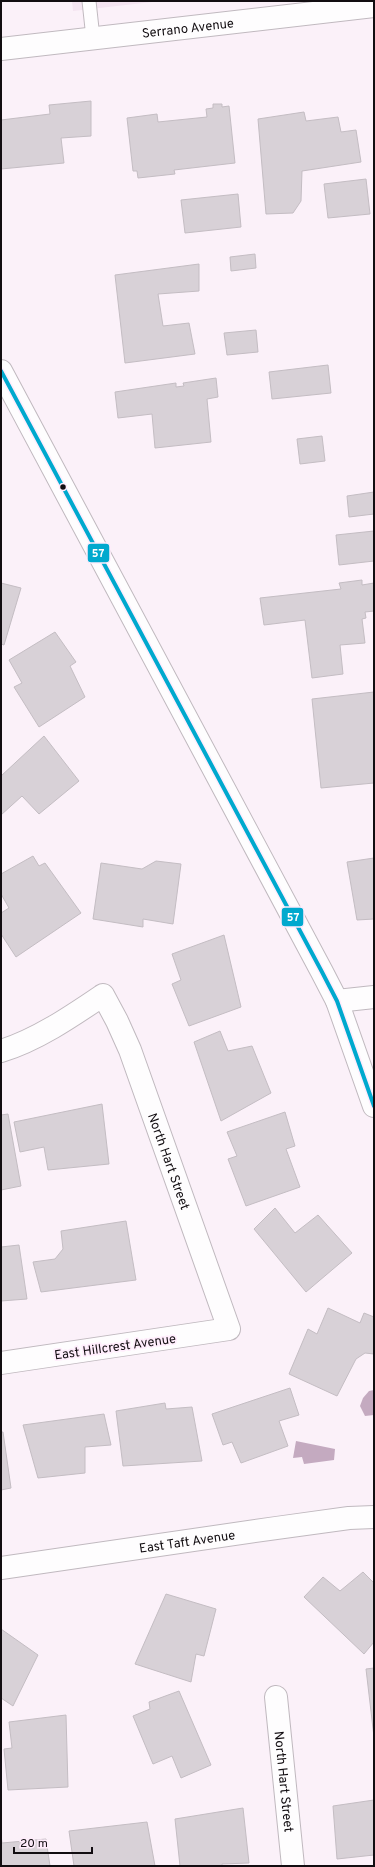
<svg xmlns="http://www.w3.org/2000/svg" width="375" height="1867" font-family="Overpass,sans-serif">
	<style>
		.built { fill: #f4e4f1 }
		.water { fill: #c4aac0 }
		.building { fill: #d8d1d7; stroke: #c4bdc3 }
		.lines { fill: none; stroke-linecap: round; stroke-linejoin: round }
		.service-casing { stroke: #c0b9bf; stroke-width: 15 }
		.minor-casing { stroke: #c0b9bf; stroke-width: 24 }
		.tertiary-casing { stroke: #c0b9bf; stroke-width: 24 }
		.secondary-casing { stroke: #c0b9bf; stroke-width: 24 }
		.service { stroke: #fefdfe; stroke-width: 13 }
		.minor { stroke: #fefdfe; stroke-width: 22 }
		.tertiary { stroke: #fefdfe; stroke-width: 22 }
		.secondary { stroke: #fefdfe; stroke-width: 22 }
		.bus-1-casing { stroke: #ffedfc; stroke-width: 7 }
		.bus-1 { stroke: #00a9ce; stroke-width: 4 }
		.bus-dot { fill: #120d11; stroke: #ffedfc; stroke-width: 1.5 }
		.labels { text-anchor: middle; stroke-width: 3.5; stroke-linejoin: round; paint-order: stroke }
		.street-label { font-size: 13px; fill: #120d11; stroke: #ffedfc }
		.line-badge { stroke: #ffedfc; stroke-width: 1.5 }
		.badge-label { font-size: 11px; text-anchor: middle; font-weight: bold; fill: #fff }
	</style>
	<rect width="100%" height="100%" fill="#fbf1f9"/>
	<path class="built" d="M72 1H161L73 11Z"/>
	<g class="water">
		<path d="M374 1390V1415L365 1416 360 1406 363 1398 369 1391Z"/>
		<path d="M296 1441 335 1449 334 1460 304 1464 302 1457 293 1458Z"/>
	</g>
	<g class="building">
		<path d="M91 101V136L61 138 64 163 1 169V120L50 114 49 105Z"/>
		<path d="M213 104H222V107L229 106 235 163 174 170 175 174 138 178 137 171H133L127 118 157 114 158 122 207 117 206 109 213 108Z"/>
		<path d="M304 112 306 121 338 117 341 132 356 130 361 162 302 171 301 201 293 213 266 214 258 119Z"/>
		<path d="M366 179 370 214 328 218 324 184Z"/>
		<path d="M238 194 241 227 185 233 181 200Z"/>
		<path d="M255 254 256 268 231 271 230 257Z"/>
		<path d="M199 264V291L158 294 163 326 189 323 195 354 125 363 115 275Z"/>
		<path d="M256 330 258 352 227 355 224 333Z"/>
		<path d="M328 365 331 393 272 399 269 372Z"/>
		<path d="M216 378 218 397 207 399 211 442 155 448 152 414 118 418 115 392 176 383V387L184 386 183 383Z"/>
		<path d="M322 436 325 461 300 464 297 439Z"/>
		<path d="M374 492V514L349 517 347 496Z"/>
		<path d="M374 531V561L339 565 336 535Z"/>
		<path d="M362 580V585L374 583V611L365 612 366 618 362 619 365 643 340 645 343 674 312 678 305 620 264 625 260 598 341 589 339 583Z"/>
		<path d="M1 583 21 588 4 645 1 644Z"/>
		<path d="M55 632 76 662 70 666 85 697 39 727 14 687 22 683 9 660Z"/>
		<path d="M374 692V783L321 788 312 699Z"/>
		<path d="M44 736 79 781 39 814 22 796 1 815V776Z"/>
		<path d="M33 856 39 866 45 863 81 913 16 957 1 934V913L9 908 1 894V874Z"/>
		<path d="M374 858V919L357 920 347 862Z"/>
		<path d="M156 861 181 864 173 924 143 919V927L93 919 101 863 142 869Z"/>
		<path d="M224 935 241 1007 189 1026 172 984 181 980 172 954Z"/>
		<path d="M220 1031 228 1051 252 1046 271 1093 221 1121 194 1042Z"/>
		<path d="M102 1104 109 1164 48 1170 44 1147 20 1152 14 1122Z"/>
		<path d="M285 1112 295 1146 286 1149 300 1187 246 1206 228 1159 237 1156 227 1132Z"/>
		<path d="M8 1114 21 1186 1 1190V1115Z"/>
		<path d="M275 1208 295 1233 318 1215 352 1253 306 1292 254 1229Z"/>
		<path d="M126 1221 136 1280 41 1292 33 1262 55 1259 63 1249 61 1231Z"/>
		<path d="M19 1245 27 1299 1 1301V1247Z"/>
		<path d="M328 1308 360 1323 364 1313 374 1317V1354L365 1353 356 1359 337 1396 289 1374 308 1329 317 1334Z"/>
		<path d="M290 1388 299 1415 279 1421 288 1446 241 1463 232 1442 223 1445 212 1414Z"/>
		<path d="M165 1403 166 1409 192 1407 202 1461 123 1466 116 1411Z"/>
		<path d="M104 1414 111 1445 85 1447V1473L38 1478 23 1425Z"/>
		<path d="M1 1432H3L11 1488 1 1490Z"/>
		<path d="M363 1572 374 1583V1642L364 1654 304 1597 323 1577 340 1591Z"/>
		<path d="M166 1594 216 1609 204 1656 196 1654 191 1682 135 1664Z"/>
		<path d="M1 1629 38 1655 13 1706 1 1698Z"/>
		<path d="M374 1668V1737L366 1669Z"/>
		<path d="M179 1691 211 1765 181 1778 172 1756 153 1764 133 1716 150 1709 149 1702Z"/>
		<path d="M66 1715 68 1787 8 1790 4 1749 12 1748 9 1722Z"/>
		<path d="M374 1800V1855L337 1859 333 1806Z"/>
		<path d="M243 1808 249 1863 222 1864V1866H180L175 1819Z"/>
		<path d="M147 1822 155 1866H74L69 1831Z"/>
		<path d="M1 1835 2 1843 46 1839 50 1866H1Z"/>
	</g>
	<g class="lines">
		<g class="service-casing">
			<path id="service" d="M89 1 93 38"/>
		</g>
		<g class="minor-casing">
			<g id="minor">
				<path d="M337 1001 374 997"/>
				<path id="s1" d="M1 1051C37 1040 72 1016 103 995L117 1021 130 1050 229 1329 1 1363"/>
				<path id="s2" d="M276 1697 293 1866"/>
			</g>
		</g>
		<g class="tertiary-casing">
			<g id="tertiary">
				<path id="s3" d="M1 49 374 6"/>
			</g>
		</g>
		<g class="secondary-casing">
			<g id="secondary">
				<path d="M1 371 322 972 337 1001 374 1106"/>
				<path id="s4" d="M1 1568 276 1528 349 1518 374 1517"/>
			</g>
		</g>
		<use href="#service" class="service"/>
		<use href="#minor" class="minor"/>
		<use href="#tertiary" class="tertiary"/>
		<use href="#secondary" class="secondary"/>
		<g class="bus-1-casing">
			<path id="bus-1" d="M1 371 322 972 337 1001 374 1106"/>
		</g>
		<use href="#bus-1" class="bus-1"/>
	</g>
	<circle class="bus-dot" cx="63" cy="487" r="3.5"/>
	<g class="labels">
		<g class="street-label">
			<text dy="5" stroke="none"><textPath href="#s3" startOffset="188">Serrano Avenue</textPath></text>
			<text dy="5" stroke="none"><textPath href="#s1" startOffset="296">North Hart Street</textPath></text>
			<text transform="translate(115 1346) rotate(-8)" y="5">East Hillcrest Avenue</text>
			<text dy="5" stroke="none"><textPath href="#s4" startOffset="188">East Taft Avenue</textPath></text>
			<text dy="5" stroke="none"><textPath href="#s2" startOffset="85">North Hart Street</textPath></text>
		</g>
	</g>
	<g class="line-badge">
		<rect x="87" y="543" width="23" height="20" rx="4" fill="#00a9ce"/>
		<rect x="281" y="907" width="23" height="20" rx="4" fill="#00a9ce"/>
	</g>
	<g class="badge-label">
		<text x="98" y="557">57</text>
		<text x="293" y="921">57</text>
	</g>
	<rect width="375" height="1867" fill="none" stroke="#120d11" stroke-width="4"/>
	<path d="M14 1847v6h78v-6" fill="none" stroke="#120d11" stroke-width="2"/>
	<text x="20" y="1847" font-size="12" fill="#120d11" stroke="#ffedfc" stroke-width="3" paint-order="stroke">20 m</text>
</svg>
